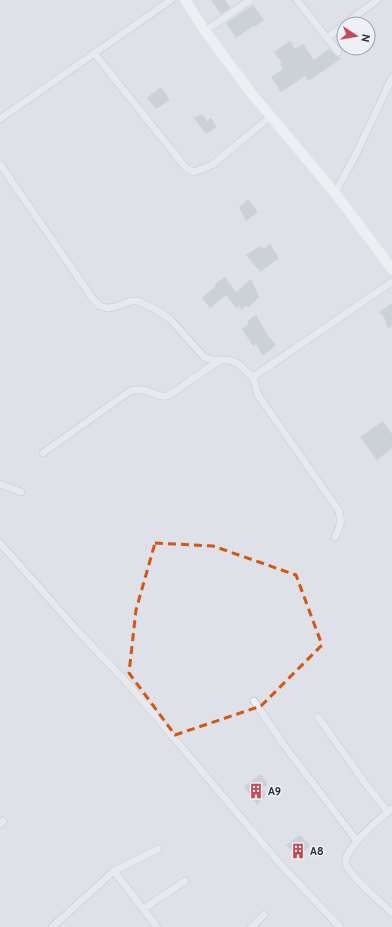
<svg xmlns="http://www.w3.org/2000/svg" width="392" height="927" font-family="Cabin,sans-serif">
	<style>
		.building { fill: #b5bac3 }
		.lines { fill: none; stroke-linecap: round; stroke-linejoin: round }
		.street-casing { stroke: #a4a8b1; stroke-width: 8 }
		.street { stroke: #f0f2f5; stroke-width: 7 }
		.secondary { stroke: #fff; stroke-width: 10 }
		.marked { fill: none; stroke: #d55511; stroke-width: 3; stroke-dasharray: 8 5; stroke-linejoin: round }
		.labels { text-anchor: middle; stroke-width: 3; stroke-linejoin: round; paint-order: stroke }
		.poi-label { font-size: 11px; font-weight: bold; fill: #282e3d; stroke: #edf0f4; text-anchor: start }
	</style>
	<rect width="100%" height="100%" fill="#dee1e7"/>
	<g class="building">
		<path d="M211 0H225L230 8 221 14Z"/>
		<path d="M253 5 264 20 254 27 253 26 236 38 226 23Z"/>
		<path d="M290 41 295 49 303 44 314 60 329 49 341 59 308 81 305 76 281 92 271 77 283 69 280 64 282 63 274 52Z"/>
		<path d="M161 87 170 100 156 109 147 98Z"/>
		<path d="M202 114 207 121 211 118 217 127 206 134 194 118Z"/>
		<path d="M248 199 258 212 246 221 239 207Z"/>
		<path d="M270 244 279 258 260 272 246 255 260 246 264 249Z"/>
		<path d="M225 277 236 292 251 279 259 297 249 307 245 306 242 310 239 306 236 308 226 295 210 308 202 298 216 286 215 284Z"/>
		<path d="M392 303V325L388 329 384 317 379 312Z"/>
		<path d="M256 315 269 337 276 345 263 356 256 344 253 346 242 329 249 324 247 321Z"/>
		<path d="M383 421 392 434V448L377 460 360 437Z"/>
		<path d="M261 774 268 785 262 788 266 794 257 805 244 786Z"/>
		<path d="M300 835 310 845 299 857 286 845Z"/>
	</g>
	<g class="lines">
		<g class="street-casing">
			<g id="street">
				<path d="M297 0 338 52"/>
				<path d="M345 24 377 0"/>
				<path d="M205 31 250 0"/>
				<path d="M327 38 344 25"/>
				<path d="M94 53 186 168 194 172 212 165 270 117"/>
				<path d="M0 119 171 0"/>
				<path d="M0 164 93 299 100 306 107 308 115 307 131 301H138L155 309 170 319 204 357 212 360H229L237 363 253 377"/>
				<path d="M335 193 355 156 392 78"/>
				<path d="M43 453 130 391C147 386 158 399 168 396L220 360"/>
				<path d="M0 484 21 492"/>
				<path d="M335 537C340 527 342 522 339 511L258 395 253 377 392 282"/>
				<path d="M0 543 76 629 130 686 282 866 340 927"/>
				<path d="M254 701 284 745 357 841"/>
				<path d="M318 717 365 783 388 812"/>
				<path d="M392 808C381 818 342 849 346 864 348 874 383 904 392 913"/>
				<path d="M0 824 3 821"/>
				<path d="M114 871 157 927"/>
				<path d="M143 909 185 881"/>
				<path d="M52 927 114 871 158 849"/>
				<path d="M251 927 264 915"/>
			</g>
		</g>
		<use href="#street" class="street"/>
		<path class="secondary" d="M185 0 205 31 252 94 335 193 392 269"/>
	</g>
	<path d="M0 0H392V927H0ZM155 543 213 546 296 575 322 645 261 706 175 735 129 673 136 610Z" fill="#dee1e7" fill-opacity=".55" fill-rule="evenodd"/>
	<path class="marked" d="M155 543 213 546 296 575 322 645 261 706 175 735 129 673 136 610Z"/>
	<defs>
		<g id="building-bare" transform="scale(1.2)"><path d="M-4-6H4V6H1V3H-1V6H-4ZM-2.5-4.3h1.7v1.8h-1.7ZM.8-4.3h1.7v1.8H.8ZM-2.5-1h1.7V.8h-1.7ZM.8-1h1.7V.8H.8Z" fill="#c74852" stroke="#edf0f4" stroke-width="2.5" paint-order="stroke"/></g>
	</defs>
	<g fill-rule="evenodd">
		<use href="#building-bare" x="256" y="791"/>
		<use href="#building-bare" x="298" y="851"/>
	</g>
	<g class="labels">
		<g class="poi-label">
			<text x="268" y="795">A9</text>
			<text x="310" y="855">A8</text>
		</g>
	</g>
	<g transform="translate(356 36) rotate(102)"><circle r="19" fill="#edf0f4" stroke="#9ea2ab"/>
	<path d="M0-3L7 15L0 10L-7 15Z" fill="#c74852"/>
	<text y="-6" font-size="11" font-weight="bold" text-anchor="middle" fill="#282e3d">N</text>
	</g>
</svg>
